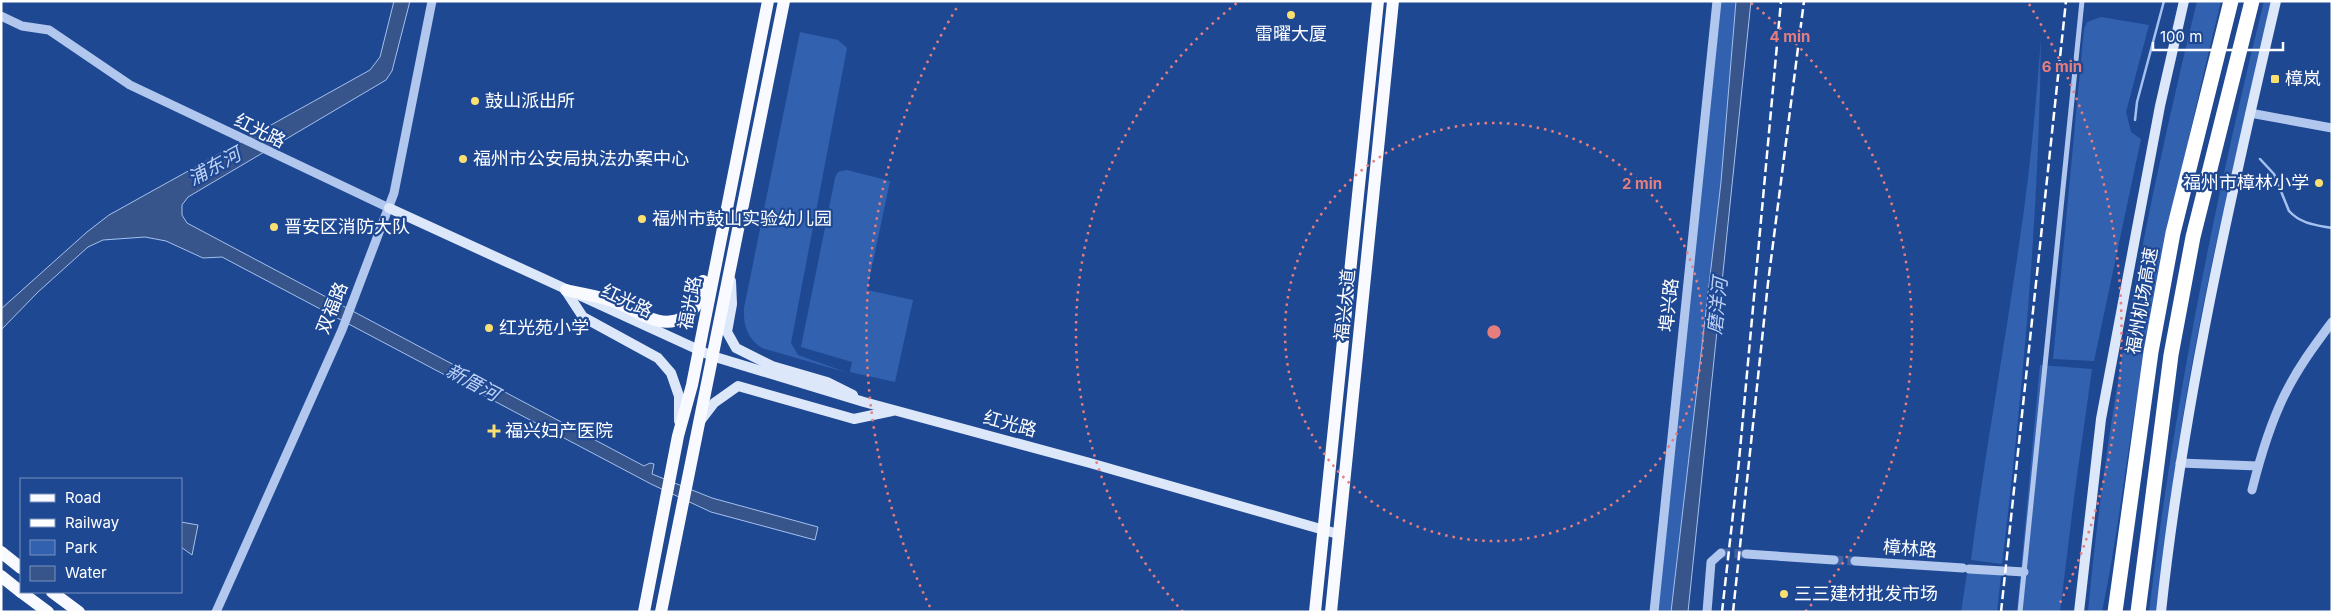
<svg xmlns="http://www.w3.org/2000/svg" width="2333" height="613" font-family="Inter,'Noto Sans SC',sans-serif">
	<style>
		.green { fill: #3261b0 }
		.water { fill: #37548b; stroke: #a4c1ef }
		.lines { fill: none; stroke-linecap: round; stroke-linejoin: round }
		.stream { stroke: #a4c1ef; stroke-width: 2.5 }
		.tertiary-tunnel { stroke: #4163a3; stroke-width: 9; stroke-dasharray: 9 4.5; stroke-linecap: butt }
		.minor { stroke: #b1c7ee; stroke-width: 5 }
		.tertiary { stroke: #b1c7ee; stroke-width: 9 }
		.secondary { stroke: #dde7fa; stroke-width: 10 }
		.primary { stroke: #f8faff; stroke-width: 12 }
		.motorway { stroke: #fff; stroke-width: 15 }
		.rail { stroke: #fff; stroke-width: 2.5; stroke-dasharray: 9 4; stroke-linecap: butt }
		.ring { fill: none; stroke: #e67e7e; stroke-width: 2.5; stroke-dasharray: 2.5 5 }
		.poi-dot { fill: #fcdf71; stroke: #1f4893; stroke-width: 2 }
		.labels { text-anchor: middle; stroke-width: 4.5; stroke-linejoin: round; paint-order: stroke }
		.poi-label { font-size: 18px; fill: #fff; stroke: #1f4893; text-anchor: start }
		.street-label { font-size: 18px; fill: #fff; stroke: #1f4893 }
		.water-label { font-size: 19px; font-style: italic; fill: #bdd2f5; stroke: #1f4893 }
		.centre { fill: #e67e7e; stroke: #1f4893; stroke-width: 2.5 }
		.ring-label { font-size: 15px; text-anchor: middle; font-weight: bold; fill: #e67e7e; stroke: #1f4893; stroke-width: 4.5; stroke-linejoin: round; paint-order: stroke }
	</style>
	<rect width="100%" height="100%" fill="#1f4893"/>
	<g class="green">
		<path d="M1719 1H1736L1721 182 1671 612H1656Z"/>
		<path d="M2197 1H2221C2190 127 2163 252 2140 380 2126 457 2118 535 2102 612H2088C2107 406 2148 202 2197 1Z"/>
		<path d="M2264 1H2272C2236 156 2197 311 2175 469 2168 516 2164 564 2158 612H2149C2174 406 2214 202 2264 1Z"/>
		<path d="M2101 17 2149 25 2126 112 2131 132 2141 139 2094 361 2053 359 2084 29 2087 22Z"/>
		<path d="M800 32 838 40 847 48 791 343 798 355 848 373 762 348C747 339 743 324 744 308Z"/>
		<path d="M2041 38C2039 214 2023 389 2002 564L1971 560C1985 452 2005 345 2020 238 2030 171 2036 105 2041 38Z"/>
		<path d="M847 170 890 181 867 290 913 300 895 382 850 372 852 362 801 347 835 178 838 172Z"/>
		<path d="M2040 365 2092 369 2075 490 2060 612H2017Z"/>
		<path d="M1967 573 2001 575 1997 612H1961Z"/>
	</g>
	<g class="water">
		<path d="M394 1H410L392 71 386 80 188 197 182 205V215L187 223 644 466 650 463 654 464 652 474 712 498 818 527 815 540 711 512 651 484 222 257 203 258 166 241 145 237 103 240 88 247 38 292 1 330V309L87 232 109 215 370 70 380 57Z"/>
		<path d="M1736 1H1751L1688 612H1671L1721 182Z"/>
		<path d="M181 522 198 525 192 555 181 547Z"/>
	</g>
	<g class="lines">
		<g class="stream">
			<path d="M2135 120 2137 102 2164 1"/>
			<path d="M2260 159 2274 174 2289 211C2301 224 2316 225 2332 228"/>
		</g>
		<g class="tertiary-tunnel">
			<path d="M1721 553 1746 554"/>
			<path d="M1834 560 1855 561"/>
		</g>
		<path class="minor" d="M2020 612 2082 1"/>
		<g class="tertiary">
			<path d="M1 16 22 26 49 30 130 85 389 208"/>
			<path d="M2250 113 2332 128"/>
			<path d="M2180 463 2258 466"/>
			<path d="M2252 490C2260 458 2270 425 2284 396 2297 369 2314 346 2332 322"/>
			<path d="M1746 554 1834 560"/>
			<path d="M1855 561 1963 568"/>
			<path d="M1969 569 2003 571"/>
			<path d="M2008 571 2024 572"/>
			<path d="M216 612 342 330 394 193 432 1"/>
			<path d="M1654 612 1717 1"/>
			<path d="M1707 612 1711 562 1721 553"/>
		</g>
		<g class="secondary">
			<path d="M389 208 712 356 864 402 1090 463 1338 534"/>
			<path d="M731 281 732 304 727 332 736 348 772 366 827 382 853 395"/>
			<path d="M566 291 583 317 658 358 671 373 679 396V421"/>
			<path d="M701 420 714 403 738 386 854 419 892 411"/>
			<path d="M2079 612 2101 419 2160 106 2184 1"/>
			<path d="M2161 612C2183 405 2229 203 2276 1"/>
		</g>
		<g class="primary">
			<path d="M566 290C582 294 599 296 615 302 637 310 660 331 684 317 698 309 701 296 703 281"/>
			<path d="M1 552 21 568"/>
			<path d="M1 576 21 592"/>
			<path d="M21 592 48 612"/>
			<path d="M52 592 79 612"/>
			<path d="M644 612 678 436 692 385 768 1"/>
			<path d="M661 612 784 1"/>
			<path d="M1315 612 1378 1"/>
			<path d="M1331 612 1393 1"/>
		</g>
		<g class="motorway">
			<path d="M2115 612 2151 352 2173 233 2231 1"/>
			<path d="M2138 612 2171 355 2193 237 2252 1"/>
		</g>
		<g class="rail">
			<path d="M1722 612 1739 461 1781 1"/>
			<path d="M1733 612 1768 283 1804 1"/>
			<path d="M2001 612 2066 1"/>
		</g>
	</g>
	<g class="ring">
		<circle cx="1494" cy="332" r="209"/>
		<path d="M1183 612A418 418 0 0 1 1237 3M1751 3A418 418 0 0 1 1805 612"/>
		<path d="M930 607A627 627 0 0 1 959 4M2029 4A627 627 0 0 1 2058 607"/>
	</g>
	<g class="poi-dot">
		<circle cx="1291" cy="15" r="5"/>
		<rect x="2270" y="74" width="10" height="10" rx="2.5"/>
		<circle cx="475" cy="101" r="5"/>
		<circle cx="463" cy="159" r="5"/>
		<circle cx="2319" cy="183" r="5"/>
		<circle cx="642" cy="219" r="5"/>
		<circle cx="274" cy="227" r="5"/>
		<circle cx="489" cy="328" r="5"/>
		<path d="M491.5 423.5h5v5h5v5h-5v5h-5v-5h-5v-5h5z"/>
		<circle cx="1784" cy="594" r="5"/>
	</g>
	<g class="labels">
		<g class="poi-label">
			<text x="1291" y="40" text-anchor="middle">雷曜大厦</text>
			<text x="2285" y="85">樟岚</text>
			<text x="485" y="107">鼓山派出所</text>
			<text x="473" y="165">福州市公安局执法办案中心</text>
			<text x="2309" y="189" text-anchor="end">福州市樟林小学</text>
			<text x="652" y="225">福州市鼓山实验幼儿园</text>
			<text x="284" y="233">晋安区消防大队</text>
			<text x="499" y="334">红光苑小学</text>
			<text x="505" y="437">福兴妇产医院</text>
			<text x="1794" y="600">三三建材批发市场</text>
		</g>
		<g class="street-label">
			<text transform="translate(260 131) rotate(26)" y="6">红光路</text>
			<text transform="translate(627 301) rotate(25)" y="6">红光路</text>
			<text transform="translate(2142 301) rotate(-80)" y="6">福州机场高速</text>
			<text transform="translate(690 303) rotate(-79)" y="6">福光路</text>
			<text transform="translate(1345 305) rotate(-84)" y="6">福兴大道</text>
			<text transform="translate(1669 305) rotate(-84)" y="6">埠兴路</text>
			<text transform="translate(332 308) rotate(-68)" y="6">双福路</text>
			<text transform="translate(1010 424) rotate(15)" y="6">红光路</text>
			<text transform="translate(1910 549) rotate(4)" y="6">樟林路</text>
		</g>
		<g class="water-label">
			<text transform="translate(214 166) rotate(-29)" y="7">浦东河</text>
			<text transform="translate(1717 306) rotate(-84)" y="7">磨洋河</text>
			<text transform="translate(473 382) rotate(28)" y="7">新厝河</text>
		</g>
	</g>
	<circle cx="1494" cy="332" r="8" class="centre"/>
	<g class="ring-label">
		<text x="1790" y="42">4 min</text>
		<text x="2062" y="72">6 min</text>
		<text x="1642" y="189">2 min</text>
	</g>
	<rect width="2333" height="613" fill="none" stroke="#ffffff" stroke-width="5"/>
	<rect x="20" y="478" width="162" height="115" fill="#1f4893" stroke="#7991be"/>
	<rect x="30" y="494" width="25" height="8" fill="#f8faff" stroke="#7991be"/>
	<text x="65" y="503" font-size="15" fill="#ffffff">Road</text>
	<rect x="30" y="519" width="25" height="8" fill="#ffffff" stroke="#7991be"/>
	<text x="65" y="528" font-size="15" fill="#ffffff">Railway</text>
	<rect x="30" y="540" width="25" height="15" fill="#3261b0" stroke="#7991be"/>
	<text x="65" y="553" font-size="15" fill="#ffffff">Park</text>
	<rect x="30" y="566" width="25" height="15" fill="#37548b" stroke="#7991be"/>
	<text x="65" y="578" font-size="15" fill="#ffffff">Water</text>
	<path d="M2153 42v8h130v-8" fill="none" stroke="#ffffff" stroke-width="2.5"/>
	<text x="2160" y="42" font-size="15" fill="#ffffff" stroke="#1f4893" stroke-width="4" paint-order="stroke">100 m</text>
</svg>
